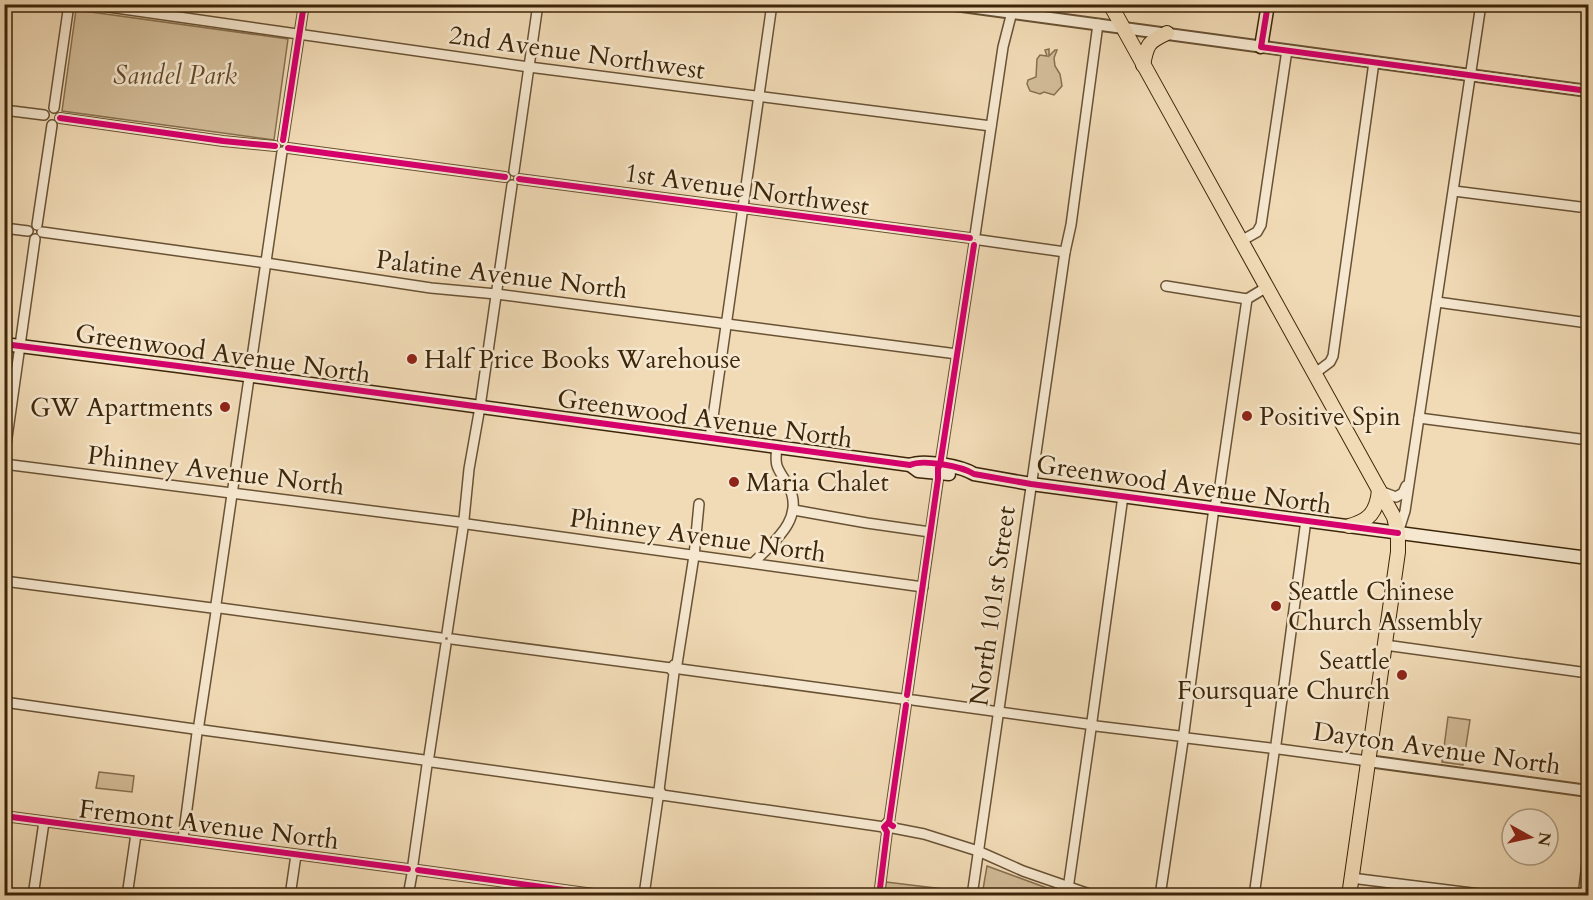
<svg xmlns="http://www.w3.org/2000/svg" width="1593" height="900" font-family="Cardo,serif">
	<style>
		.green { fill: #d2bc98; stroke: #877050; stroke-width: 1.5 }
		.lines { fill: none; stroke-linecap: round; stroke-linejoin: round }
		.minor-casing { stroke: #695234; stroke-width: 12 }
		.tertiary-casing { stroke: #695234; stroke-width: 14 }
		.secondary-casing { stroke: #3c2508; stroke-width: 15 }
		.primary-casing { stroke: #3c2508; stroke-width: 16 }
		.minor { stroke: #f6e8d0; stroke-width: 9 }
		.tertiary { stroke: #f6e8d0; stroke-width: 10 }
		.secondary { stroke: #f6e8d0; stroke-width: 12 }
		.primary { stroke: #f1dbb6; stroke-width: 14 }
		.cycleway-casing { stroke: #f6e8d0; stroke-width: 10 }
		.cycleway { stroke: #d6006c; stroke-width: 6 }
		.poi-dot { fill: #8f2418; stroke: #f6e8d0; stroke-width: 2 }
		.labels { text-anchor: middle; stroke-width: 5; stroke-linejoin: round; paint-order: stroke }
		.street-label { font-size: 26px; fill: #3c2508; stroke: #f6e8d0 }
		.park-label { font-size: 26px; font-style: italic; fill: #624b2c; stroke: #f6e8d0 }
		.poi-label { font-size: 26px; fill: #3c2508; stroke: #f6e8d0; text-anchor: start }
	</style>
	<rect width="100%" height="100%" fill="#f1dbb6"/>
	<filter id="stains"><feTurbulence type="fractalNoise" baseFrequency=".00333" numOctaves="4"/><feColorMatrix values="0 0 0 0 .2 0 0 0 0 .09 0 0 0 0 .02 0 0 0 .5 -.17"/></filter>
	<radialGradient id="worn" r=".72"><stop offset=".6" stop-color="#630" stop-opacity="0"/><stop offset="1" stop-color="#630" stop-opacity=".3"/></radialGradient>
	<g class="green">
		<path d="M76 10 288 39 274 140 62 111Z"/>
		<path d="M1049 49V56L1055 50H1057L1054 58 1055 66 1060 74 1062 86 1054 95 1044 92 1040 94 1030 91 1027 84 1028 80 1036 77 1037 59 1040 55 1047 56 1045 50Z"/>
		<path d="M1448 717 1470 720 1463 765 1442 762Z"/>
		<path d="M99 772 134 776 132 792 96 788Z"/>
		<path d="M987 866 1058 892 1057 895H982Z"/>
		<path d="M886 882 968 892V895H920L885 890Z"/>
	</g>
	<g class="lines">
		<g class="minor-casing">
			<g id="minor">
				<path d="M88 4 529 67 991 126"/>
				<path d="M54 108 69 4"/>
				<path d="M4 110 44 115"/>
				<path d="M60 118 223 141 275 146"/>
				<path d="M283 140 304 4"/>
				<path d="M288 148 505 177"/>
				<path d="M514 171 538 4"/>
				<path d="M519 179 970 238"/>
				<path d="M1454 191 1588 208"/>
				<path d="M37 225 52 125"/>
				<path d="M4 228 28 231"/>
				<path d="M42 232 266 263 431 288 496 294 957 354"/>
				<path d="M975 235 1003 47 1014 4"/>
				<path d="M980 240 1065 252"/>
				<path d="M1241 241 1257 232 1261 225 1287 50"/>
				<path d="M1166 286 1247 299"/>
				<path d="M1437 302 1588 323"/>
				<path d="M1314 374 1330 362 1333 356 1374 62"/>
				<path d="M1419 418 1588 440"/>
				<path d="M710 438 772 4"/>
				<path d="M4 459 35 239"/>
				<path d="M4 464 459 522"/>
				<path d="M940 465 974 245"/>
				<path d="M1380 491 1396 497 1403 493 1406 486"/>
				<path d="M794 510 867 523 930 532"/>
				<path d="M464 519 469 469 480 407 512 185"/>
				<path d="M467 524 923 587"/>
				<path d="M1398 533 1405 511 1481 4"/>
				<path d="M753 563C774 542 806 518 788 485 778 468 774 468 777 447"/>
				<path d="M4 581 212 608"/>
				<path d="M216 604 282 152"/>
				<path d="M220 608 441 638"/>
				<path d="M447 633 463 528"/>
				<path d="M452 639 671 668"/>
				<path d="M1385 645 1588 673"/>
				<path d="M677 664 694 556 699 504"/>
				<path d="M680 669 902 699"/>
				<path d="M907 695 939 473"/>
				<path d="M913 700 1087 724"/>
				<path d="M4 702 194 729"/>
				<path d="M1092 721 1123 496"/>
				<path d="M199 724 216 612"/>
				<path d="M1096 726 1179 736"/>
				<path d="M203 730 424 760"/>
				<path d="M1184 732 1214 508 1219 492 1247 299 1267 287"/>
				<path d="M1187 738 1270 748"/>
				<path d="M1276 744 1306 520"/>
				<path d="M1279 749 1368 761"/>
				<path d="M429 756 446 644"/>
				<path d="M432 762 654 793"/>
				<path d="M659 790 674 673 671 669 674 665"/>
				<path d="M662 795 884 827"/>
				<path d="M4 816 408 869"/>
				<path d="M889 823 906 705"/>
				<path d="M893 828 924 834 978 851 1023 871 1095 896"/>
				<path d="M183 839 197 733"/>
				<path d="M413 864 427 765"/>
				<path d="M418 870 608 896"/>
				<path d="M1351 878 1496 896"/>
				<path d="M644 895 658 798 662 795 660 791"/>
				<path d="M33 896 44 822"/>
				<path d="M127 896 136 834"/>
				<path d="M290 896 296 855"/>
				<path d="M408 896 412 874"/>
				<path d="M879 896 887 832 884 827 887 823"/>
				<path d="M972 896 1065 252 1071 225 1098 24"/>
				<path d="M1067 896 1091 729"/>
				<path d="M1160 896 1183 741"/>
				<path d="M1254 896 1274 753"/>
				<path d="M1583 896 1588 856"/>
			</g>
		</g>
		<g class="tertiary-casing">
			<g id="tertiary">
				<path d="M947 4 1588 91"/>
				<path d="M1368 761 1588 791"/>
			</g>
		</g>
		<g class="secondary-casing">
			<g id="secondary">
				<path d="M1261 47 1268 4"/>
				<path d="M4 344 178 366 910 465C923 459 961 466 974 474L1031 484 1588 558"/>
				<path d="M910 465 918 471 949 474"/>
			</g>
		</g>
		<g class="primary-casing">
			<g id="primary">
				<path d="M1110 4 1394 517 1398 533V552L1349 896"/>
				<path d="M1143 65C1147 44 1148 42 1167 33"/>
				<path d="M1349 526C1369 521 1377 512 1379 490"/>
			</g>
		</g>
		<use href="#minor" class="minor"/>
		<use href="#tertiary" class="tertiary"/>
		<use href="#secondary" class="secondary"/>
		<use href="#primary" class="primary"/>
		<g class="cycleway-casing">
			<g id="cycleway">
				<path d="M1268 4 1261 47 1588 91"/>
				<path d="M60 118 223 141 275 146"/>
				<path d="M283 140 304 4"/>
				<path d="M288 148 505 177"/>
				<path d="M519 179 970 238"/>
				<path d="M4 344 178 366 910 465C923 459 961 466 974 474L1031 484 1398 533"/>
				<path d="M907 695 938 479V468L940 465 974 245"/>
				<path d="M4 816 408 869"/>
				<path d="M889 823 906 705"/>
				<path d="M418 870 608 896"/>
				<path d="M879 896 887 832 884 827 888 823 893 826"/>
			</g>
		</g>
		<use href="#cycleway" class="cycleway"/>
	</g>
	<g class="poi-dot">
		<circle cx="412" cy="359" r="6"/>
		<circle cx="225" cy="407" r="6"/>
		<circle cx="1247" cy="416" r="6"/>
		<circle cx="734" cy="482" r="6"/>
		<circle cx="1276" cy="606" r="6"/>
		<circle cx="1402" cy="675" r="6"/>
	</g>
	<g class="labels">
		<g class="street-label">
			<text transform="translate(577 52) rotate(8)" y="9">2nd Avenue Northwest</text>
			<text transform="translate(747 189) rotate(8)" y="9">1st Avenue Northwest</text>
			<text transform="translate(502 274) rotate(7)" y="9">Palatine Avenue North</text>
			<text transform="translate(223 353) rotate(8)" y="9">Greenwood Avenue North</text>
			<text transform="translate(705 418) rotate(8)" y="9">Greenwood Avenue North</text>
			<text transform="translate(216 470) rotate(7)" y="9">Phinney Avenue North</text>
			<text transform="translate(1184 484) rotate(8)" y="9">Greenwood Avenue North</text>
			<text transform="translate(698 535) rotate(8)" y="9">Phinney Avenue North</text>
			<text transform="translate(992 606) rotate(-82)" y="9">North 101st Street</text>
			<text transform="translate(1437 748) rotate(8)" y="9">Dayton Avenue North</text>
			<text transform="translate(209 824) rotate(7)" y="9">Fremont Avenue North</text>
		</g>
		<g class="park-label">
			<text x="175" y="84">Sandel Park</text>
		</g>
		<g class="poi-label">
			<text x="424" y="368">Half Price Books Warehouse</text>
			<text x="213" y="416" text-anchor="end">GW Apartments</text>
			<text x="1259" y="425">Positive Spin</text>
			<text x="746" y="491">Maria Chalet</text>
			<text x="1288" y="600">Seattle Chinese<tspan x="1288" dy="30">Church Assembly</tspan></text>
			<text x="1390" y="669" text-anchor="end">Seattle<tspan x="1390" dy="30">Foursquare Church</tspan></text>
		</g>
	</g>
	<rect width="1593" height="900" fill="none" stroke="#f1dbb6" stroke-width="24"/>
	<rect x="6" y="6" width="1581" height="888" fill="none" stroke="#3c2508" stroke-width="3"/>
	<rect x="12" y="12" width="1569" height="876" fill="none" stroke="#3c2508" stroke-width="1.5"/>
	<g transform="translate(1530 837) rotate(98)"><circle r="28" fill="#f6e8d0" stroke="#ac9a80" stroke-width="1.5"/>
	<path d="M0-4.5L10 22L0 15L-10 22Z" fill="#8f2418"/>
	<text y="-9" font-size="16" font-weight="bold" text-anchor="middle" fill="#3c2508">N</text>
	</g>
	<rect width="100%" height="100%" filter="url(#stains)"/>
	<rect width="100%" height="100%" fill="url(#worn)"/>
</svg>
